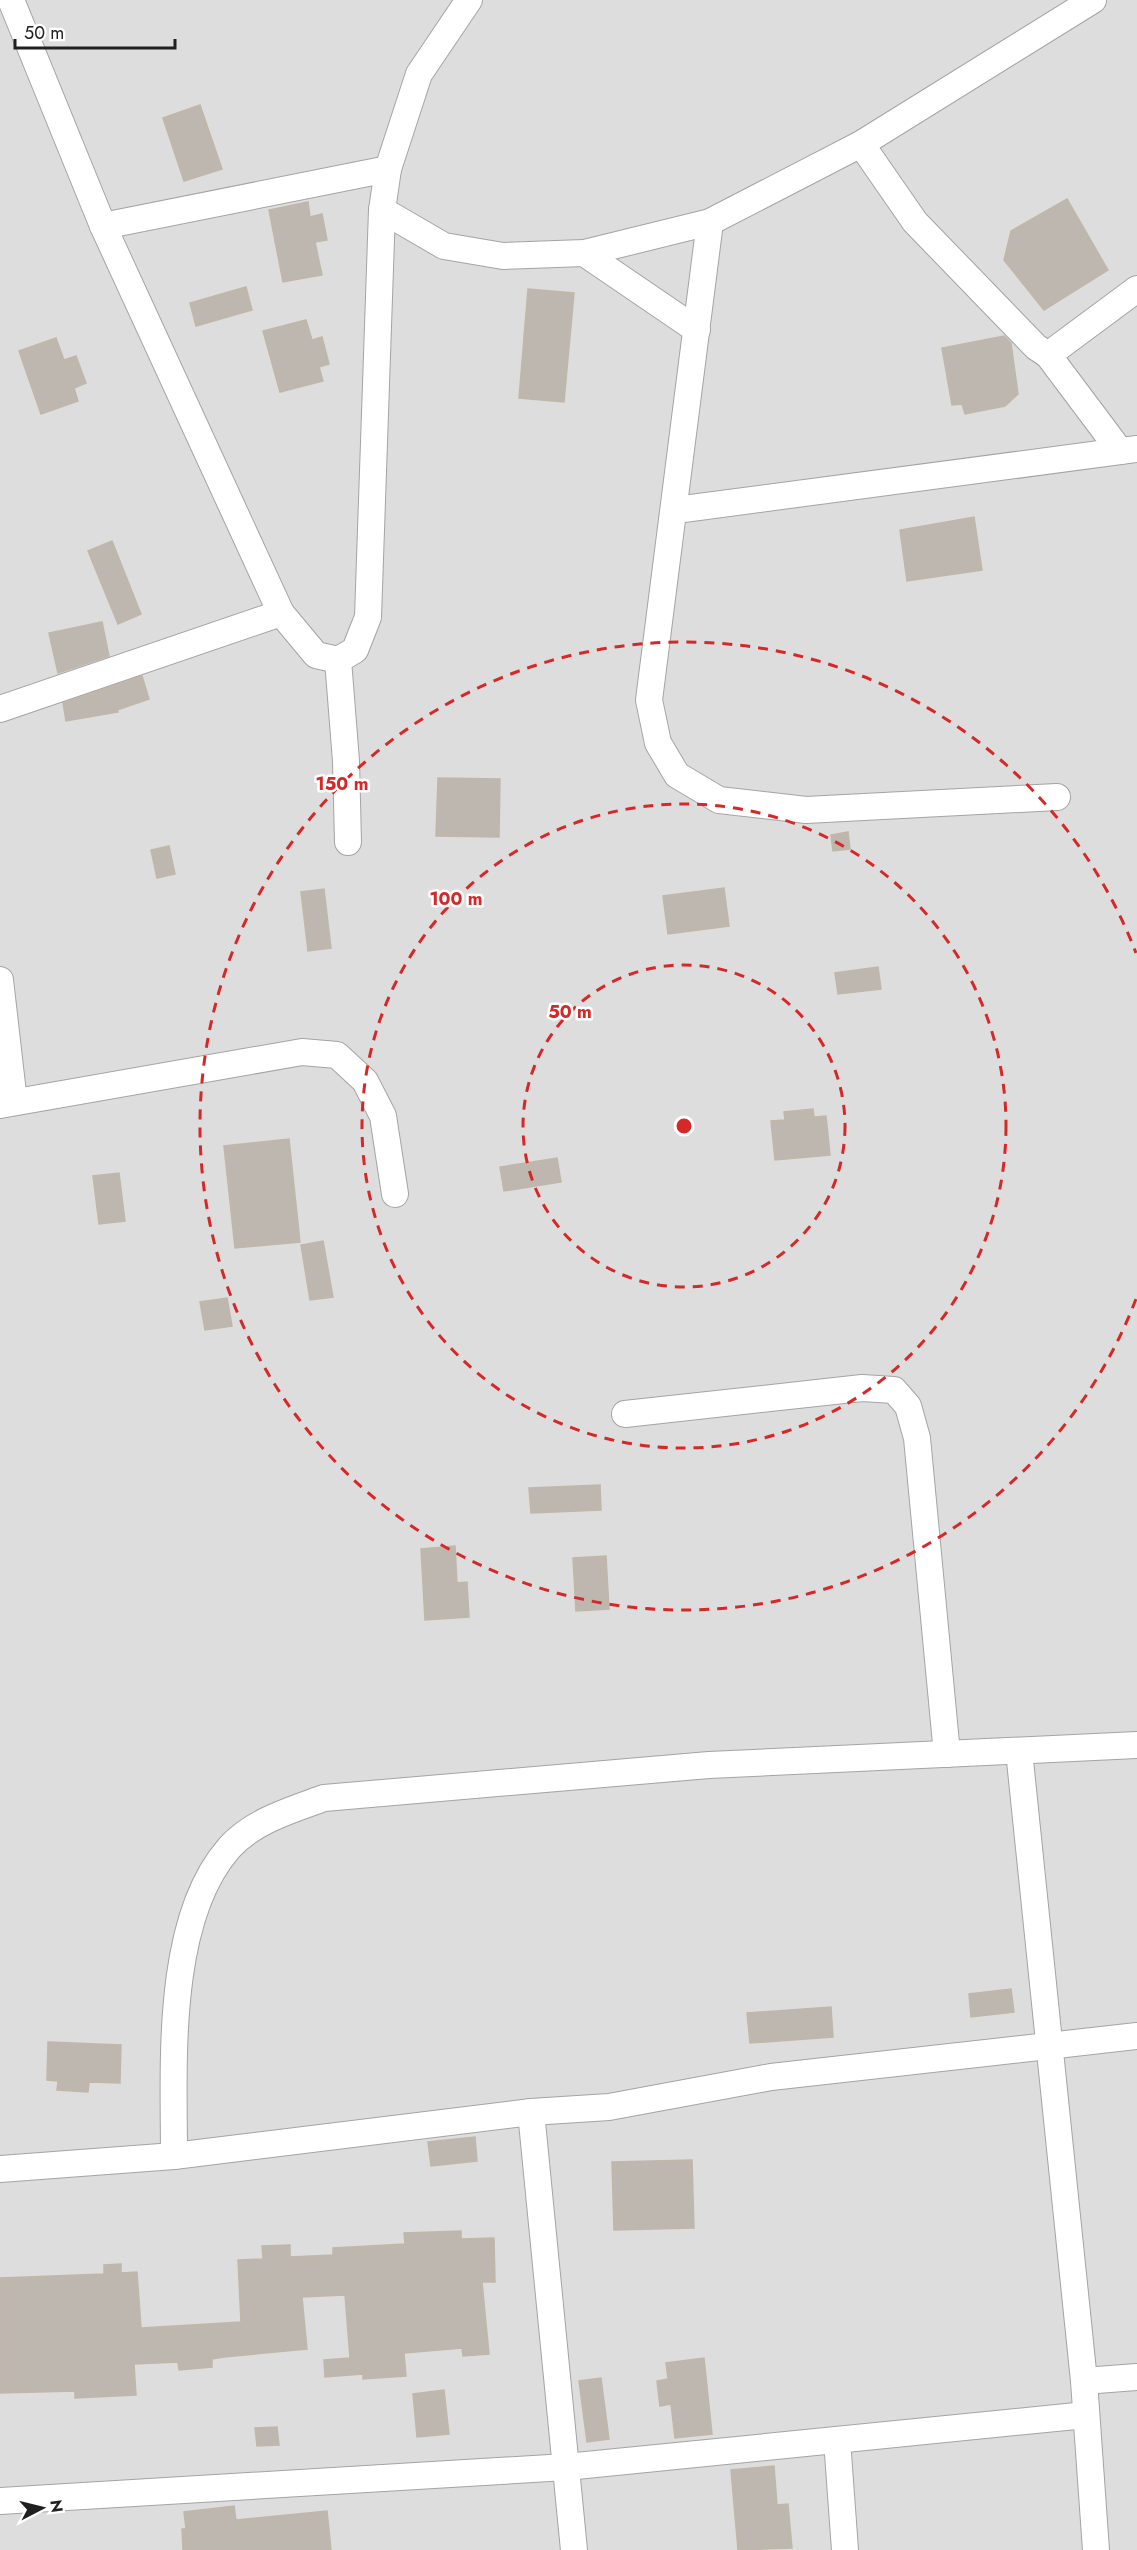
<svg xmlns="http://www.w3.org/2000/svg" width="1137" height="2550" font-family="Jost,sans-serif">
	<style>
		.residential { fill: #dedddd }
		.building { fill: #bdb7b0; stroke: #c1b7a9; stroke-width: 1.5 }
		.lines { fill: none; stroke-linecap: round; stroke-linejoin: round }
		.minor-casing { stroke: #a4a4a4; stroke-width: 28 }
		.minor { stroke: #fff; stroke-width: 26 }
		.ring { fill: none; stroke: #d62828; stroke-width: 3; stroke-dasharray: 10 8 }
		.centre { fill: #d62828; stroke: #fff; stroke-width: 3 }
		.ring-label { font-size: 18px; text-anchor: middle; font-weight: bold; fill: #d62828; stroke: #fff; stroke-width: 5; stroke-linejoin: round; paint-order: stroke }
	</style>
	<rect width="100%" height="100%" fill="#f0eee6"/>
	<rect class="residential" x="0" y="0" width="1137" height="2550"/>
	<g class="building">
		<path d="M200 105 222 169 184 181 163 118Z"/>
		<path d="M1067 199 1108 270 1044 310 1004 260 1011 231Z"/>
		<path d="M308 202 310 217 322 214 327 240 315 242 322 275 283 282 269 210Z"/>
		<path d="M246 287 252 310 196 326 190 303Z"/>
		<path d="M528 289 574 293 564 402 519 398Z"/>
		<path d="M306 320 312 340 322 337 329 364 319 367 323 381 280 392 263 331Z"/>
		<path d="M1004 336 1011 343 1018 394 1005 406 965 414 962 404 952 405 942 348Z"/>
		<path d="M56 338 64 360 76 356 86 383 74 388 78 401 41 414 19 351Z"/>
		<path d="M974 517 982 570 907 581 900 530Z"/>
		<path d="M112 541 141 614 118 624 88 551Z"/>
		<path d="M102 622 109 656 58 673 49 633Z"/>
		<path d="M142 676 149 699 117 710 118 712 66 721 63 703Z"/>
		<path d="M438 778 500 779 499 837 436 836Z"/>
		<path d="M848 832 850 849 833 851 831 835Z"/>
		<path d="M169 846 175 874 157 878 151 850Z"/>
		<path d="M724 888 729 926 668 934 663 896Z"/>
		<path d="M324 889 331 948 308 951 301 892Z"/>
		<path d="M878 967 881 989 838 994 835 973Z"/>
		<path d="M813 1109 814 1117 826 1116 830 1155 775 1160 771 1121 785 1120 784 1112Z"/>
		<path d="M289 1139 300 1242 235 1248 224 1146Z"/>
		<path d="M557 1158 561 1182 504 1191 500 1167Z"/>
		<path d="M119 1173 125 1221 99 1224 93 1176Z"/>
		<path d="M323 1241 333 1297 310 1300 301 1245Z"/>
		<path d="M227 1298 232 1326 205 1330 200 1302Z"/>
		<path d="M600 1485 601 1510 531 1513 529 1488Z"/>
		<path d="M455 1546 457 1583 467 1582 469 1617 425 1620 421 1549Z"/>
		<path d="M606 1556 609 1609 576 1611 573 1558Z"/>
		<path d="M1011 1989 1014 2012 971 2017 969 1994Z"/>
		<path d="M831 2007 833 2037 750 2043 747 2013Z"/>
		<path d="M48 2042 121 2045 120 2083 89 2082 88 2092 57 2090 58 2081 47 2080Z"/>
		<path d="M475 2137 477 2161 431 2166 428 2142Z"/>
		<path d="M692 2160 694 2228 614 2230 612 2162Z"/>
		<path d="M461 2231V2239L494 2238 495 2282H482L489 2354 463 2356 462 2348 404 2353 406 2376 363 2379V2374L325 2377 324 2360 350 2358 345 2295 302 2297 307 2349 224 2357 212 2359V2367L179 2370 178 2362 134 2364 136 2395 75 2398V2391L0 2393V2278L104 2274V2265L121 2264V2273L137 2272 141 2328 241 2322 238 2260 263 2259 262 2246 290 2245V2257L333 2255V2248L405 2244 404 2233Z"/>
		<path d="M704 2358 712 2434 675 2438 671 2404 660 2406 657 2381 668 2379 666 2363Z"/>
		<path d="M601 2378 609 2439 587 2442 579 2381Z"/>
		<path d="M444 2390 449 2434 417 2437 413 2394Z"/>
		<path d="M277 2427 279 2445 257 2446 255 2428Z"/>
		<path d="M774 2466 777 2505 788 2504 792 2548 738 2550 731 2470Z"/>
		<path d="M234 2506 236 2520 327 2511 331 2550H183L182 2529H186L184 2512Z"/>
	</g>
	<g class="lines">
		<g class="minor-casing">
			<g id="minor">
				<path d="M11 0 103 226 281 613 316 655 338 660 355 650 368 617 382 210 388 169 419 74 469 0"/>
				<path d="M861 144 915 222 1036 347 1048 355 1137 289"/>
				<path d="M382 210 444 246 503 256 584 253 710 222 861 144 1093 0"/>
				<path d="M710 222 649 700 658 743 677 775 719 800 806 810 1057 797"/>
				<path d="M103 226 388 169"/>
				<path d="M584 253 697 330"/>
				<path d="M1048 355 1120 451"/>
				<path d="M676 510 1137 449"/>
				<path d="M338 660 346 761 348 842"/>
				<path d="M0 709 281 613"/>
				<path d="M0 980 14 1102"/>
				<path d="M0 1105 302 1052 337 1055 365 1081 383 1116 395 1194"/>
				<path d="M625 1414 862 1388 894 1390 908 1406 917 1438 947 1754"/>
				<path d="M1019 1751 1084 2381 1096 2550"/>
				<path d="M531 2112 574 2550"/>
				<path d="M174 2156C174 2065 165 1921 229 1848 253 1821 291 1810 324 1798L709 1765 1137 1745"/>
				<path d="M0 2169 174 2156 531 2112 609 2107 771 2077 1137 2036"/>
				<path d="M1084 2381 1137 2377"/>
				<path d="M837 2440 845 2550"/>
				<path d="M0 2501 566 2467 1086 2415"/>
			</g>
		</g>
		<use href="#minor" class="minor"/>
	</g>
	<g class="ring">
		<circle cx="684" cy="1126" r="161"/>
		<circle cx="684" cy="1126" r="322"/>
		<path d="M1136 1299A484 484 0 1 1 1136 953"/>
	</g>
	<circle cx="684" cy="1126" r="9" class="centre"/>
	<g class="ring-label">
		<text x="342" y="790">150 m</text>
		<text x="456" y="905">100 m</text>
		<text x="570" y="1018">50 m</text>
	</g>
	<g transform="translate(42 2508) rotate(83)" stroke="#ffffff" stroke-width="4.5" paint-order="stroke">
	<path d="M0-4.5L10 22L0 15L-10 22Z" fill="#202020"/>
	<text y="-9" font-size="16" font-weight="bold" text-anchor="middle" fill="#202020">N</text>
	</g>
	<path d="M15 39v9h160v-9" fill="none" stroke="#202020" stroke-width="3"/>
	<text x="24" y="39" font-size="18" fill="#202020" stroke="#ffffff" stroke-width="4.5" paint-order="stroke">50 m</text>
</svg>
